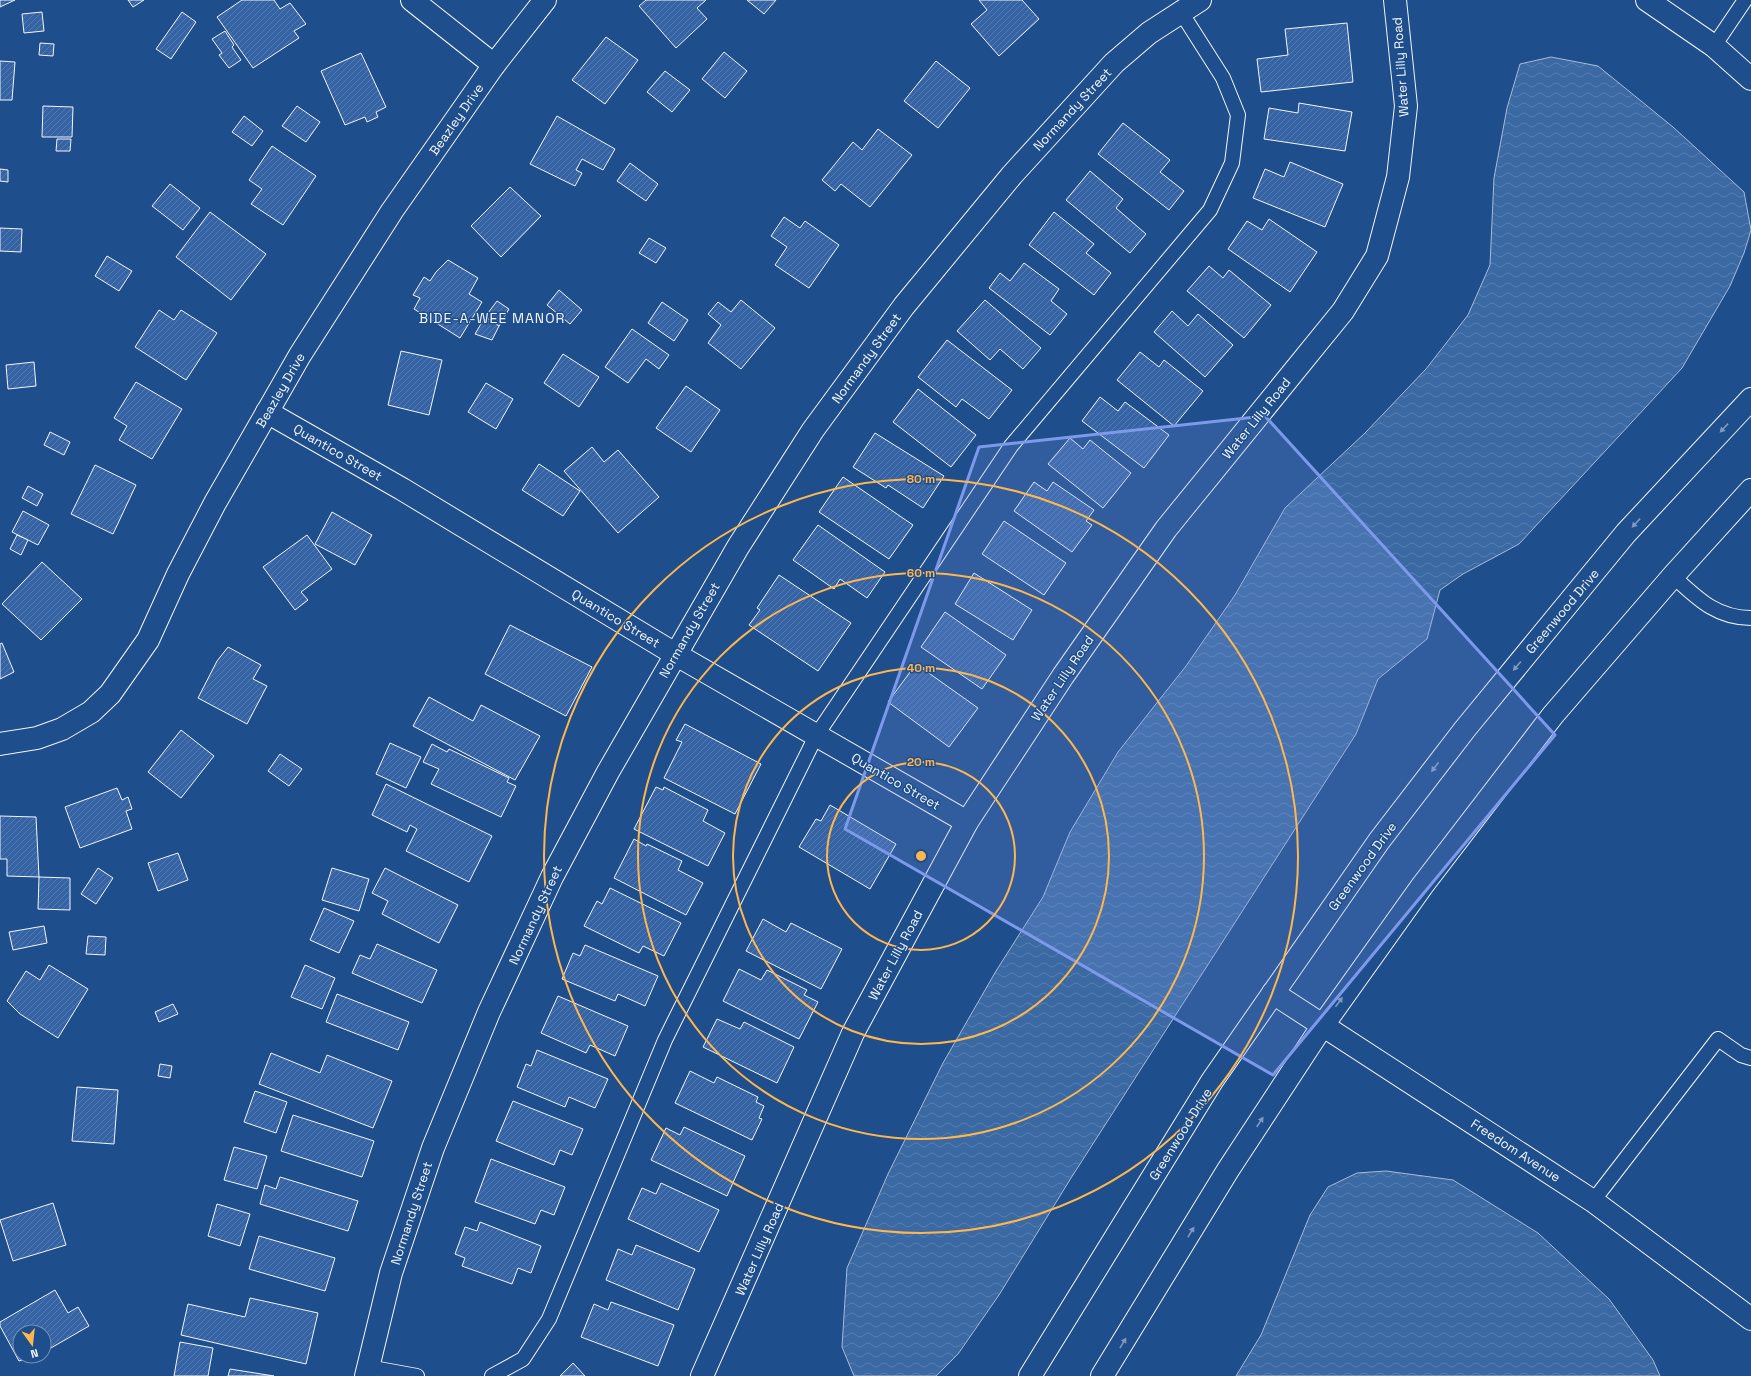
<svg xmlns="http://www.w3.org/2000/svg" width="1751" height="1376" font-family="'Space Grotesk',sans-serif">
	<style>
		.water { fill: url(#water-waves); stroke: #a8bbd7 }
		.building { fill: url(#building-hatch); stroke: #f2f6ff }
		.lines { fill: none; stroke-linecap: round; stroke-linejoin: round }
		.service-casing { stroke: #f2f6ff; stroke-width: 16 }
		.minor-casing { stroke: #f2f6ff; stroke-width: 24 }
		.tertiary-casing { stroke: #f2f6ff; stroke-width: 24 }
		.service { stroke: #1f4e8c; stroke-width: 14 }
		.minor { stroke: #1f4e8c; stroke-width: 22 }
		.tertiary { stroke: #1f4e8c; stroke-width: 22 }
		.oneway { fill: #7e9ac0 }
		.marked { fill: #7d9aea; fill-opacity: 0.2; stroke: #7d9aea; stroke-width: 3; stroke-linejoin: round }
		.ring { fill: none; stroke: #ffb74d; stroke-width: 2 }
		.labels { text-anchor: middle; stroke-width: 3; stroke-linejoin: round; paint-order: stroke }
		.street-label { font-size: 13px; fill: #f2f6ff; stroke: #1f4e8c }
		.neighbourhood-label { font-size: 14px; letter-spacing: 1px; fill: #f2f6ff; stroke: #1f4e8c }
		.centre { fill: #ffb74d; stroke: #1f4e8c; stroke-width: 2 }
		.ring-label { font-size: 12px; text-anchor: middle; font-weight: bold; fill: #ffb74d; stroke: #1f4e8c; stroke-width: 3; stroke-linejoin: round; paint-order: stroke }
	</style>
	<defs>
		<pattern id="water-waves" width="16" height="10" patternUnits="userSpaceOnUse"><rect width="16" height="10" fill="#3b69a3"/><path d="M0 5q4-4 8 0t8 0" fill="none" stroke="#587fb1"/></pattern>
		<pattern id="building-hatch" width="6" height="6" patternUnits="userSpaceOnUse"><rect width="6" height="6" fill="#3563a3"/><path d="M-1 1l2-2M0 6l6-6M5 7l2-2" fill="none" stroke="#537ab1"/></pattern>
	</defs>
	<rect width="100%" height="100%" fill="#1f4e8c"/>
	<g class="water">
		<path d="M1551 57 1598 66 1673 127 1744 192 1751 230 1744 253 1730 286 1682 368 1519 544 1463 574 1440 590 1427 639 1378 679 1356 734 1071 1178 999 1295 958 1354 936 1376H854L842 1347 847 1268 888 1174 943 1063 996 971 1043 897 1070 832 1118 752 1186 666 1235 595 1285 508 1365 433 1426 369 1468 315 1490 265 1494 178 1507 108 1520 64Z"/>
		<path d="M1386 1171 1453 1180 1538 1233 1609 1299 1653 1360 1660 1376H1236L1261 1335 1310 1215 1328 1187 1357 1173Z"/>
	</g>
	<g class="building">
		<path d="M0 0H15L0 7Z"/>
		<path d="M128 0H144L133 7Z"/>
		<path d="M242 0H274L280 9 290 3 306 24 294 31 299 38 253 68 217 17Z"/>
		<path d="M646 0H706L697 8 707 19 676 48 639 6Z"/>
		<path d="M747 0H776L764 14Z"/>
		<path d="M979 0H1022L1039 19 999 56 971 24 987 10Z"/>
		<path d="M42 12 44 31 24 33 22 14Z"/>
		<path d="M182 12 196 22 171 59 156 49Z"/>
		<path d="M1347 23 1353 82 1261 92 1257 59 1288 55 1285 29Z"/>
		<path d="M225 31 234 45 232 47 241 60 229 68 219 55 222 53 212 39Z"/>
		<path d="M606 37 638 60 605 104 572 80Z"/>
		<path d="M40 43 54 44 53 56 39 55Z"/>
		<path d="M724 52 747 71 725 98 702 79Z"/>
		<path d="M361 53 386 107 376 112 378 117 367 122 365 117 345 125 321 71Z"/>
		<path d="M0 61 15 62 12 100H0Z"/>
		<path d="M936 61 970 88 938 128 904 101Z"/>
		<path d="M665 71 690 90 672 112 647 92Z"/>
		<path d="M1299 103 1352 112 1345 151 1264 139 1269 108 1298 113Z"/>
		<path d="M43 106 73 107 72 137H42Z"/>
		<path d="M297 106 320 122 306 142 282 126Z"/>
		<path d="M244 116 263 131 252 146 232 132Z"/>
		<path d="M557 116 615 149 603 170 582 159 576 170 582 173 575 186 530 164Z"/>
		<path d="M1123 123 1170 160 1160 172 1184 191 1169 210 1098 154Z"/>
		<path d="M878 129 912 155 870 207 841 184 835 191 822 180 853 142 862 150Z"/>
		<path d="M57 139H71L70 151H56Z"/>
		<path d="M272 146 316 176 283 225 251 204 262 189 249 180Z"/>
		<path d="M1290 162 1343 184 1325 227 1253 198 1265 169 1284 177Z"/>
		<path d="M630 163 658 184 646 201 617 181Z"/>
		<path d="M0 169 8 170V182L0 181Z"/>
		<path d="M1090 171 1123 199 1116 208 1146 234 1130 253 1066 200Z"/>
		<path d="M170 184 200 208 183 230 152 206Z"/>
		<path d="M510 187 541 216 501 257 471 226Z"/>
		<path d="M210 212 266 254 231 300 176 257Z"/>
		<path d="M1054 212 1094 244 1086 253 1111 273 1094 295 1029 245Z"/>
		<path d="M784 217 800 228 805 221 839 245 809 288 775 265 787 247 771 236Z"/>
		<path d="M1269 219 1317 252 1290 292 1228 249 1247 221 1262 230Z"/>
		<path d="M0 228 22 229 21 252 0 251Z"/>
		<path d="M649 238 666 248 656 263 639 253Z"/>
		<path d="M107 256 132 271 119 291 95 276Z"/>
		<path d="M448 260 478 278 469 294 482 302 460 338 414 309 420 298 413 295 424 277 430 281 436 272Z"/>
		<path d="M1024 263 1059 289 1051 301 1067 314 1050 335 989 288 1000 273 1010 281Z"/>
		<path d="M1209 266 1223 278 1229 270 1271 305 1244 338 1187 291Z"/>
		<path d="M559 290 582 310 570 324 547 305Z"/>
		<path d="M741 300 775 328 741 369 708 343 721 325 708 314 718 302 731 312Z"/>
		<path d="M985 300 1041 348 1023 369 1000 349 990 360 957 331Z"/>
		<path d="M497 301 509 309 499 326 485 317Z"/>
		<path d="M662 302 688 320 674 341 648 323Z"/>
		<path d="M159 310 174 320 181 310 217 333 186 380 135 347Z"/>
		<path d="M1172 311 1188 326 1198 314 1233 345 1205 377 1154 332Z"/>
		<path d="M485 317 499 326 492 340 475 334Z"/>
		<path d="M632 329 669 355 659 369 646 359 628 383 605 367Z"/>
		<path d="M947 340 1012 390 989 419 962 399 956 407 918 377Z"/>
		<path d="M401 351 442 360 429 415 388 405Z"/>
		<path d="M1140 352 1159 367 1164 360 1203 391 1174 426 1117 380Z"/>
		<path d="M563 354 599 377 579 407 544 383Z"/>
		<path d="M34 362 36 386 8 389 6 365Z"/>
		<path d="M136 382 182 409 152 459 119 440 127 426 114 418Z"/>
		<path d="M486 383 513 399 496 429 468 412Z"/>
		<path d="M686 386 720 410 691 452 656 428Z"/>
		<path d="M918 389 976 435 951 467 893 422Z"/>
		<path d="M1100 397 1118 411 1125 402 1169 435 1144 468 1082 421Z"/>
		<path d="M50 432 70 442 64 455 44 445Z"/>
		<path d="M875 433 944 476 923 508 888 485 886 488 853 467Z"/>
		<path d="M1070 438 1083 449 1090 440 1131 473 1103 508 1048 464Z"/>
		<path d="M592 447 604 462 618 450 659 497 618 533 564 471Z"/>
		<path d="M539 464 580 491 563 516 522 490Z"/>
		<path d="M95 465 136 485 113 534 71 514Z"/>
		<path d="M843 477 913 525 889 559 819 512Z"/>
		<path d="M1034 482 1047 491 1053 482 1094 510 1086 521 1092 525 1072 552 1014 511Z"/>
		<path d="M28 486 43 494 37 506 22 498Z"/>
		<path d="M23 511 49 525 38 545 12 532Z"/>
		<path d="M332 512 372 535 355 565 315 544Z"/>
		<path d="M1004 521 1066 563 1044 595 982 554Z"/>
		<path d="M818 525 885 572 867 598 840 579 834 589 793 560Z"/>
		<path d="M17 535 28 540 21 555 10 549Z"/>
		<path d="M307 535 332 569 301 592 308 600 295 610 263 567Z"/>
		<path d="M42 562 82 599 41 640 2 604Z"/>
		<path d="M974 573 1032 610 1013 640 955 604Z"/>
		<path d="M779 575 851 623 818 671 749 625 760 610 757 608Z"/>
		<path d="M945 612 1006 655 982 689 921 647Z"/>
		<path d="M510 625 592 667 566 716 485 674Z"/>
		<path d="M2 643 14 672 0 679V644Z"/>
		<path d="M228 647 261 665 253 679 267 686 247 724 198 698 217 661Z"/>
		<path d="M916 664 978 708 949 747 888 702Z"/>
		<path d="M429 697 473 721 481 705 540 736 515 780 413 726Z"/>
		<path d="M685 724 761 764 735 814 664 778 682 742 676 740Z"/>
		<path d="M181 730 214 756 181 798 148 772Z"/>
		<path d="M390 743 421 757 406 788 376 774Z"/>
		<path d="M432 744 447 752 449 749 509 778 507 782 516 786 501 817 431 784 439 769 423 762Z"/>
		<path d="M280 754 302 769 289 786 268 771Z"/>
		<path d="M386 784 492 836 469 882 406 851 417 829 410 825 407 832 372 815Z"/>
		<path d="M656 787 663 790 664 787 708 810 703 821 725 833 708 866 634 829Z"/>
		<path d="M117 788 122 800 128 797 132 809 126 811 132 829 80 848 65 807Z"/>
		<path d="M830 805 896 844 870 889 799 847 816 819 821 821Z"/>
		<path d="M0 816 36 817 39 877 7 876V859H0Z"/>
		<path d="M634 839 646 846 647 844 682 861 678 870 703 883 686 915 614 878Z"/>
		<path d="M178 853 188 880 158 891 148 863Z"/>
		<path d="M98 868 113 878 96 904 81 894Z"/>
		<path d="M332 868 369 879 359 911 322 900Z"/>
		<path d="M385 868 458 905 439 943 382 914 388 901 372 893Z"/>
		<path d="M39 877 70 878V910L38 909Z"/>
		<path d="M610 888 681 923 664 956 643 946 639 953 584 926 597 901 602 904Z"/>
		<path d="M324 908 354 921 339 953 310 940Z"/>
		<path d="M763 919 786 932 791 923 842 949 821 989 746 951Z"/>
		<path d="M44 926 47 943 13 950 9 932Z"/>
		<path d="M88 936 106 937 105 955 86 954Z"/>
		<path d="M377 944 437 970 422 1003 352 973 360 955 370 959Z"/>
		<path d="M585 945 658 976 645 1006 618 994 615 1001 562 979 573 953 580 956Z"/>
		<path d="M49 965 88 989 58 1038 20 1014 7 1001 26 971 40 980Z"/>
		<path d="M305 965 335 978 322 1009 291 997Z"/>
		<path d="M739 969 761 980 767 970 807 990 804 995 818 1002 799 1039 723 1001Z"/>
		<path d="M337 994 409 1022 398 1050 326 1022Z"/>
		<path d="M558 996 628 1026 615 1056 590 1045 586 1053 541 1033Z"/>
		<path d="M173 1004 178 1014 159 1022 155 1012Z"/>
		<path d="M717 1019 740 1029 744 1022 794 1047 777 1083 703 1047Z"/>
		<path d="M537 1050 608 1079 595 1108 569 1097 565 1107 517 1087 526 1064 531 1066Z"/>
		<path d="M271 1053 320 1073 327 1055 392 1081 373 1128 259 1084Z"/>
		<path d="M160 1064 172 1066 170 1078 158 1076Z"/>
		<path d="M690 1071 714 1083 717 1077 758 1097 756 1102 764 1106 759 1118 762 1119 752 1140 675 1103Z"/>
		<path d="M77 1087 118 1090 114 1144 72 1141Z"/>
		<path d="M255 1091 287 1102 276 1133 244 1122Z"/>
		<path d="M513 1101 583 1129 572 1155 560 1150 554 1165 496 1141Z"/>
		<path d="M293 1115 374 1141 362 1177 281 1151Z"/>
		<path d="M684 1127 745 1156 727 1196 651 1160 666 1128 680 1135Z"/>
		<path d="M234 1147 267 1156 257 1189 224 1180Z"/>
		<path d="M491 1159 565 1187 554 1215 541 1210 535 1224 475 1202Z"/>
		<path d="M280 1177 358 1201 348 1231 260 1204 265 1185 276 1189Z"/>
		<path d="M661 1183 719 1210 699 1252 628 1219 642 1188 656 1194Z"/>
		<path d="M53 1203 66 1245 13 1261 0 1220Z"/>
		<path d="M217 1204 250 1214 240 1246 208 1236Z"/>
		<path d="M480 1222 541 1246 531 1273 518 1268 512 1284 462 1266 465 1258 455 1254 465 1227 477 1231Z"/>
		<path d="M259 1236 335 1258 325 1291 249 1269Z"/>
		<path d="M636 1245 695 1269 678 1310 606 1280 618 1249 632 1255Z"/>
		<path d="M55 1290 68 1313 78 1307 89 1326 44 1352V1332H20V1356H36L19 1361 0 1326V1322Z"/>
		<path d="M250 1298 318 1313 306 1364 181 1335 188 1304 245 1317Z"/>
		<path d="M611 1302 674 1325 658 1366 581 1337 594 1304 608 1310Z"/>
		<path d="M180 1342 213 1348 208 1376H174Z"/>
		<path d="M573 1363 585 1376H560Z"/>
		<path d="M230 1369 274 1376H228Z"/>
	</g>
	<g class="lines">
		<g class="service-casing">
			<g id="service">
				<path d="M1714 46 1745 0"/>
				<path d="M1673 576C1697 598 1716 618 1751 618"/>
				<path d="M1593 1201 1718 1039 1741 1055 1751 1058"/>
				<path d="M368 1367 417 1376"/>
				<path d="M492 1376 523 1359 549 1319 665 1040 816 736 1011 446 1210 210 1232 163 1238 115 1223 78 1181 12"/>
			</g>
		</g>
		<g class="minor-casing">
			<g id="minor">
				<path d="M412 0 494 65"/>
				<path d="M1647 0 1714 46 1751 79"/>
				<path d="M267 412 402 489 675 654 967 822"/>
				<path d="M0 744 37 738 62 729 91 712 110 694 148 640 178 574 215 503 300 355 392 211 494 65 545 0"/>
				<path d="M1273 993 1593 1201 1751 1319"/>
				<path d="M366 1376 391 1273 433 1148 489 1012 552 877 608 772 738 547 813 430 904 306 1012 175 1114 63 1149 33 1200 0"/>
				<path d="M702 1376 853 1033 967 822 1063 676 1166 529 1343 311 1377 256 1398 177 1406 106 1395 0"/>
			</g>
		</g>
		<g class="tertiary-casing">
			<g id="tertiary">
				<path d="M1030 1376 1212 1081 1379 841 1465 729 1626 533 1751 399"/>
				<path d="M1102 1376 1228 1170 1323 1025 1422 886 1553 715 1673 576 1751 490"/>
			</g>
		</g>
		<use href="#service" class="service"/>
		<use href="#minor" class="minor"/>
		<use href="#tertiary" class="tertiary"/>
	</g>
	<defs><path id="oneway-solid" d="M-6-.8H1V-3.2L6.5 0L1 3.2V.8H-6Z"/></defs>
	<g class="oneway">
		<use href="#oneway-solid" transform="translate(1724 428) rotate(133)"/>
		<use href="#oneway-solid" transform="translate(1636 523) rotate(133)"/>
		<use href="#oneway-solid" transform="translate(1517 666) rotate(130)"/>
		<use href="#oneway-solid" transform="translate(1435 767) rotate(127)"/>
		<use href="#oneway-solid" transform="translate(1339 1002) rotate(-54)"/>
		<use href="#oneway-solid" transform="translate(1260 1122) rotate(-57)"/>
		<use href="#oneway-solid" transform="translate(1191 1232) rotate(-59)"/>
		<use href="#oneway-solid" transform="translate(1123 1343) rotate(-59)"/>
	</g>
	<path class="marked" d="M1265 416 1555 735 1273 1075 845 829 979 447Z"/>
	<g class="ring">
		<circle cx="921" cy="856" r="94"/>
		<circle cx="921" cy="856" r="188"/>
		<circle cx="921" cy="856" r="283"/>
		<circle cx="921" cy="856" r="377"/>
	</g>
	<g class="labels">
		<g class="street-label">
			<text transform="translate(1400 67) rotate(-94)" y="5">Water Lilly Road</text>
			<text transform="translate(1072 109) rotate(-47)" y="5">Normandy Street</text>
			<text transform="translate(456 119) rotate(-55)" y="5">Beazley Drive</text>
			<text transform="translate(866 358) rotate(-54)" y="5">Normandy Street</text>
			<text transform="translate(280 390) rotate(-60)" y="5">Beazley Drive</text>
			<text transform="translate(1256 418) rotate(-51)" y="5">Water Lilly Road</text>
			<text transform="translate(338 452) rotate(30)" y="5">Quantico Street</text>
			<text transform="translate(1562 611) rotate(-50)" y="5">Greenwood Drive</text>
			<text transform="translate(616 618) rotate(31)" y="5">Quantico Street</text>
			<text transform="translate(689 630) rotate(-60)" y="5">Normandy Street</text>
			<text transform="translate(1062 678) rotate(-56)" y="5">Water Lilly Road</text>
			<text transform="translate(896 781) rotate(30)" y="5">Quantico Street</text>
			<text transform="translate(1362 866) rotate(-54)" y="5">Greenwood Drive</text>
			<text transform="translate(535 915) rotate(-65)" y="5">Normandy Street</text>
			<text transform="translate(895 955) rotate(-62)" y="5">Water Lilly Road</text>
			<text transform="translate(1180 1134) rotate(-58)" y="5">Greenwood Drive</text>
			<text transform="translate(1516 1150) rotate(33)" y="5">Freedom Avenue</text>
			<text transform="translate(411 1213) rotate(-72)" y="5">Normandy Street</text>
			<text transform="translate(759 1249) rotate(-66)" y="5">Water Lilly Road</text>
		</g>
		<g class="neighbourhood-label">
			<text x="492" y="323">BIDE-A-WEE MANOR</text>
		</g>
	</g>
	<circle cx="921" cy="856" r="6" class="centre"/>
	<g class="ring-label">
		<text x="921" y="483">80 m</text>
		<text x="921" y="577">60 m</text>
		<text x="921" y="672">40 m</text>
		<text x="921" y="766">20 m</text>
	</g>
	<g transform="translate(32 1344) rotate(165)"><circle r="19" fill="#1f4e8c" stroke="#7391ba"/>
	<path d="M0-3L7 15L0 10L-7 15Z" fill="#ffb74d"/>
	<text y="-6" font-size="11" font-weight="bold" text-anchor="middle" fill="#f2f6ff">N</text>
	</g>
</svg>
